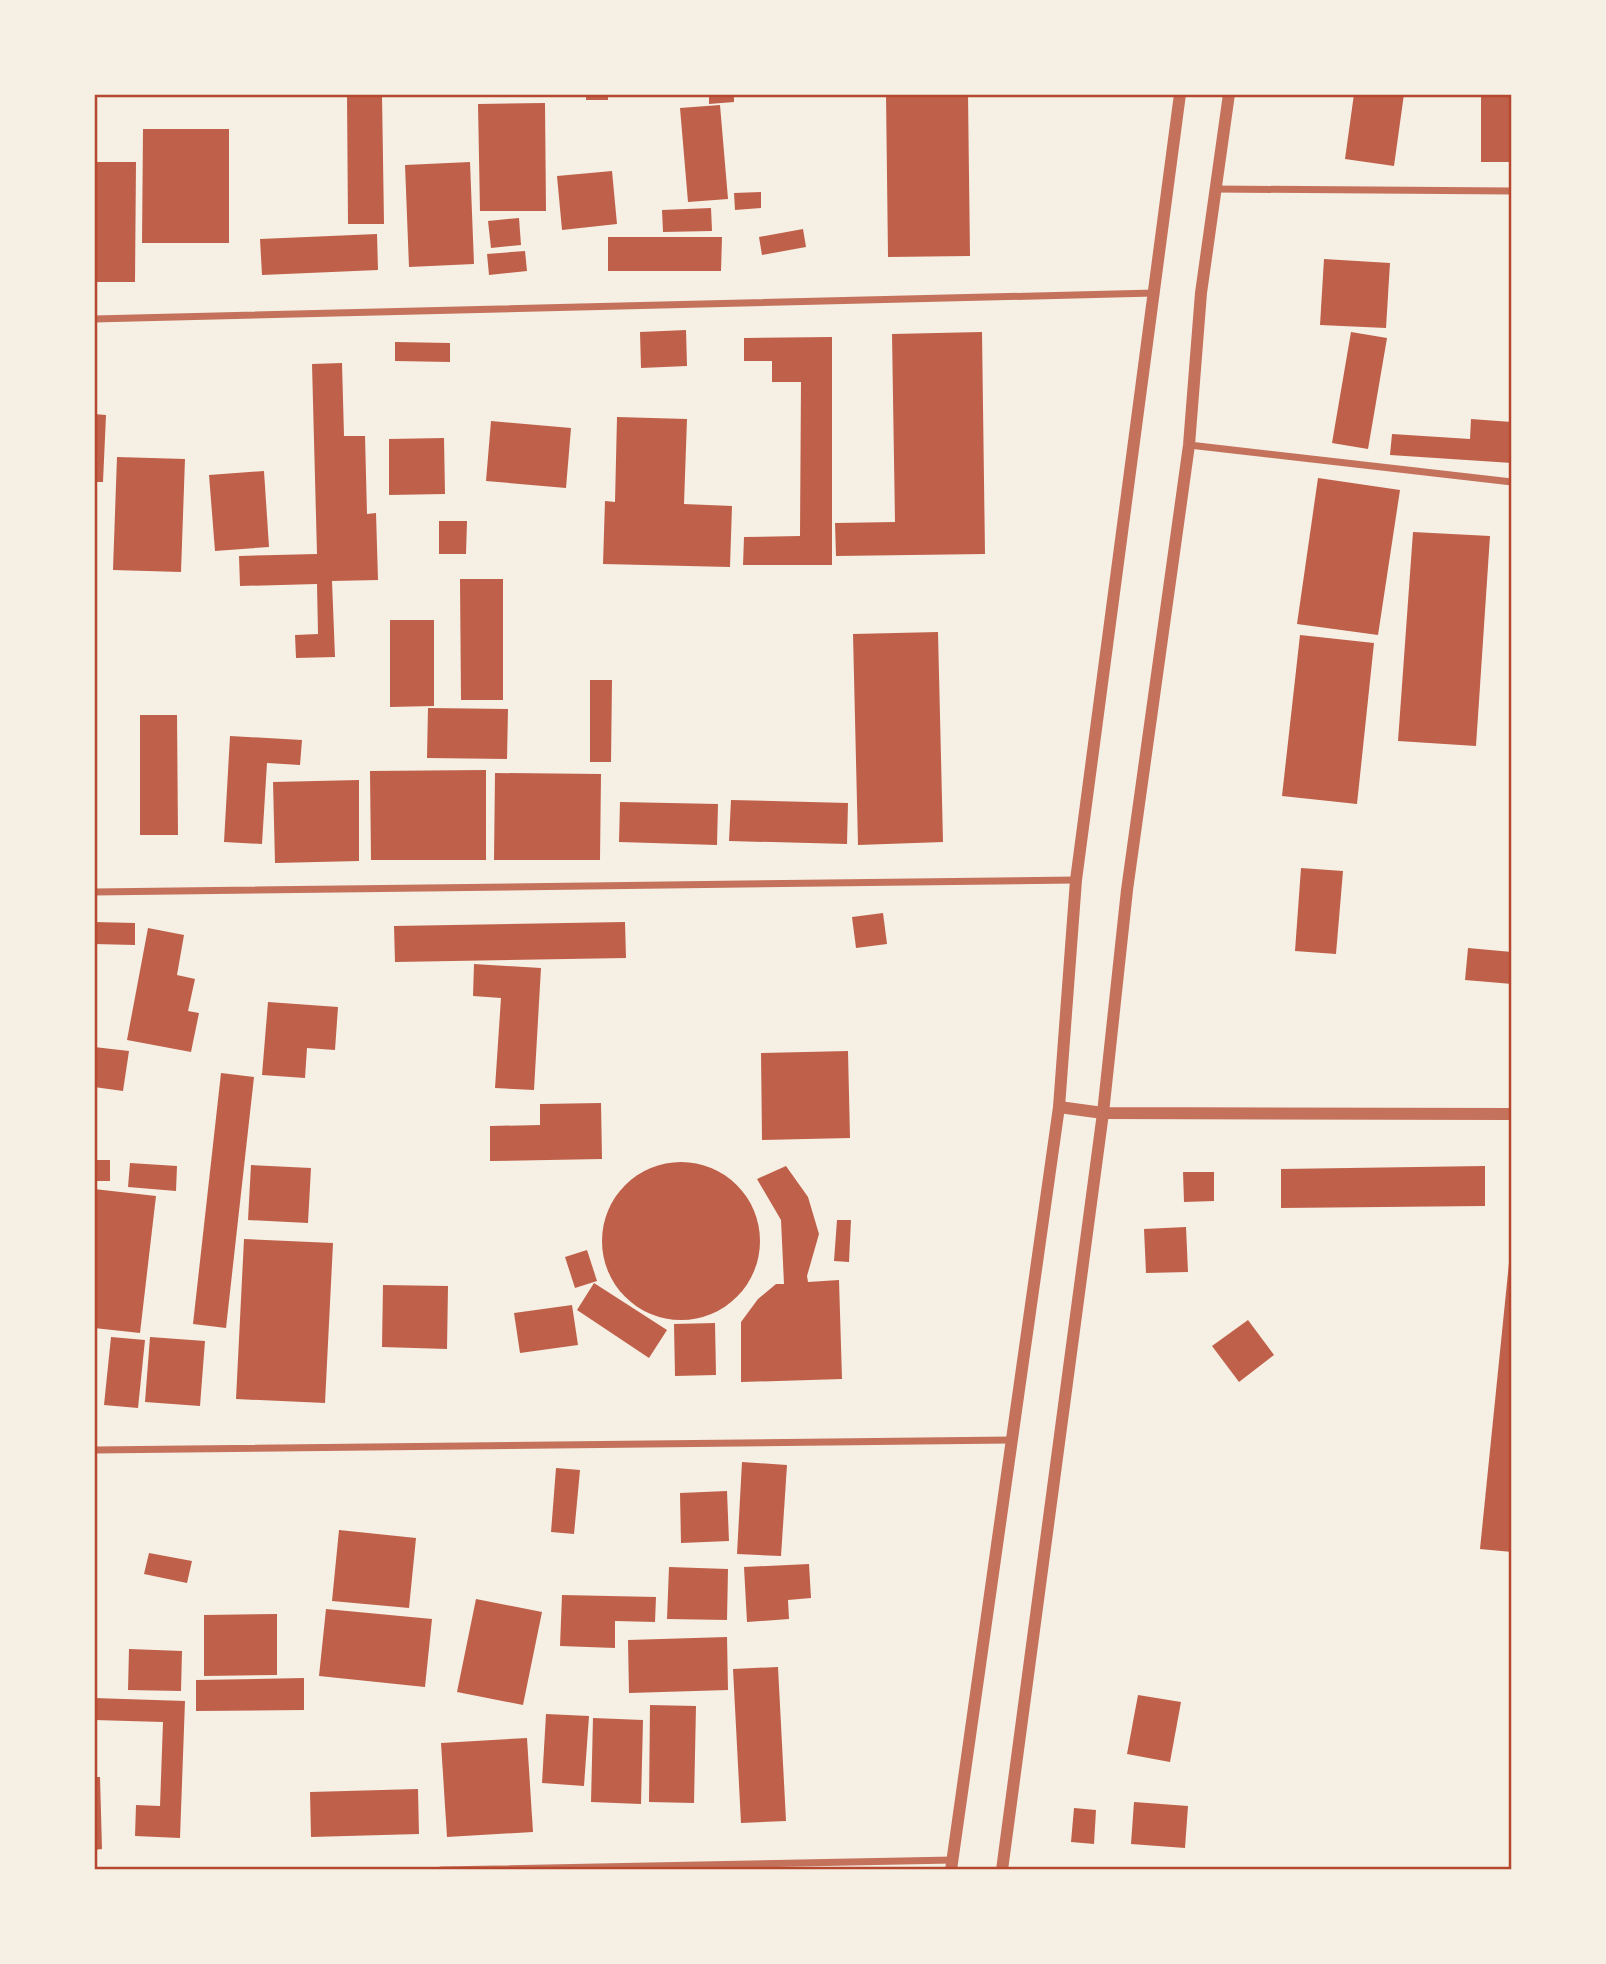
<svg xmlns="http://www.w3.org/2000/svg" width="1606" height="1964" font-family="'DejaVu Sans',sans-serif">
	<style>
		.building { fill: #bf614a }
		.lines { fill: none; stroke-linecap: round; stroke-linejoin: round }
		.minor { stroke: #c5725c; stroke-width: 7 }
		.tertiary { stroke: #c5725c; stroke-width: 12 }
		.neatline { fill: none; stroke: #b5482f; stroke-width: 2.5 }
	</style>
	<rect width="100%" height="100%" fill="#f6efe4"/>
	<g class="building">
		<path d="M347 94H382L384 224H348Z"/>
		<rect x="586" y="94" width="22" height="6"/>
		<path d="M709 94H734V102L709 104Z"/>
		<path d="M886 94H968L970 256 888 257Z"/>
		<path d="M1354 94H1404L1394 166 1345 159Z"/>
		<rect x="1481" y="94" width="31" height="68"/>
		<path d="M545 103 546 211H480L478 104Z"/>
		<path d="M720 105 728 199 688 202 680 108Z"/>
		<path d="M143 129H229V243H142Z"/>
		<path d="M94 162H136L135 282H94Z"/>
		<path d="M470 162 474 264 409 267 405 165Z"/>
		<path d="M612 171 617 224 562 230 557 176Z"/>
		<path d="M761 192V208L735 210 734 193Z"/>
		<path d="M711 208 712 231 663 232 662 210Z"/>
		<path d="M519 218 521 245 491 248 488 221Z"/>
		<path d="M803 229 806 247 762 255 759 237Z"/>
		<path d="M377 234 378 270 262 275 260 239Z"/>
		<path d="M608 237H722L721 271H608Z"/>
		<path d="M525 251 527 271 489 275 487 254Z"/>
		<path d="M1324 259 1390 263 1386 328 1320 325Z"/>
		<path d="M686 330 687 366 641 368 640 332Z"/>
		<path d="M982 332 985 554 836 556 835 523 895 522 892 334Z"/>
		<path d="M1351 332 1387 338 1368 449 1332 443Z"/>
		<path d="M832 337V565H743L744 537 800 536 801 382H772V361H744V338Z"/>
		<path d="M395 342 450 343V362L395 361Z"/>
		<path d="M342 363 344 436H365L367 514 376 513 378 580 332 581 335 657 296 658 295 635 318 634 317 584 240 586 239 556 317 554 312 364Z"/>
		<path d="M94 414 106 415 103 482H94Z"/>
		<path d="M617 417 687 419 684 504 732 506 730 567 603 564 605 501 615 502Z"/>
		<path d="M1471 419 1512 422V463L1390 455 1392 434 1470 439Z"/>
		<path d="M491 421 571 428 566 488 486 481Z"/>
		<path d="M444 438 445 494 389 495V439Z"/>
		<path d="M117 457 185 459 181 572 113 570Z"/>
		<path d="M264 471 269 547 215 551 209 475Z"/>
		<path d="M1318 478 1400 490 1378 635 1297 624Z"/>
		<path d="M439 521H467L466 554H439Z"/>
		<path d="M1413 532 1490 536 1476 746 1398 741Z"/>
		<path d="M460 579H503V700H461Z"/>
		<path d="M390 620H434V706L390 707Z"/>
		<path d="M938 632 943 842 858 845 853 634Z"/>
		<path d="M1300 635 1374 643 1357 804 1282 796Z"/>
		<path d="M590 680H612L611 762H590Z"/>
		<path d="M428 708 508 709 507 759 427 758Z"/>
		<path d="M140 715H177L178 835H140Z"/>
		<path d="M230 736 302 740 300 765 267 763 262 844 224 842Z"/>
		<path d="M486 770V860H371L370 771Z"/>
		<path d="M495 773 601 774 600 860H494Z"/>
		<path d="M359 780V861L275 863 273 782Z"/>
		<path d="M731 800 848 803 847 844 729 841Z"/>
		<path d="M620 802 718 804 717 845 619 842Z"/>
		<path d="M1301 868 1343 871 1336 954 1295 951Z"/>
		<path d="M883 913 887 944 856 948 852 917Z"/>
		<path d="M94 922 135 923V945L94 944Z"/>
		<path d="M625 922 626 958 395 962 394 926Z"/>
		<path d="M148 928 184 935 177 975 195 979 188 1011 199 1013 191 1052 127 1040Z"/>
		<path d="M1468 948 1512 952V984L1465 980Z"/>
		<path d="M474 964 541 968 534 1090 495 1088 501 998 473 996Z"/>
		<path d="M268 1002 338 1007 335 1050 307 1048 305 1078 262 1075Z"/>
		<path d="M94 1047 129 1051 123 1091 94 1087Z"/>
		<path d="M848 1051 850 1138 762 1140 761 1053Z"/>
		<path d="M221 1073 254 1077 226 1328 193 1324Z"/>
		<path d="M601 1103 602 1159 490 1161V1126L540 1125V1104Z"/>
		<rect x="94" y="1160" width="16" height="21"/>
		<circle cx="681" cy="1241" r="79"/>
		<path d="M130 1163 177 1166 176 1191 128 1187Z"/>
		<path d="M251 1165 311 1168 308 1223 248 1220Z"/>
		<path d="M786 1166 808 1197 819 1234 807 1276 808 1282 839 1280 842 1379 741 1382V1322L758 1299 776 1284H784L781 1220 757 1179Z"/>
		<path d="M1485 1166V1206L1281 1208V1169Z"/>
		<path d="M1183 1172H1214V1201L1184 1202Z"/>
		<path d="M94 1189 156 1196 140 1333 94 1328Z"/>
		<path d="M837 1220H851L849 1262 834 1261Z"/>
		<path d="M1186 1227 1188 1272 1146 1273 1144 1229Z"/>
		<path d="M244 1239 333 1243 325 1403 236 1399Z"/>
		<path d="M587 1250 597 1281 575 1288 565 1257Z"/>
		<path d="M1510 1253H1512V1552L1480 1549Z"/>
		<path d="M594 1283 667 1330 649 1358 577 1310Z"/>
		<path d="M383 1285 448 1286 447 1349 382 1347Z"/>
		<path d="M572 1305 578 1345 520 1353 514 1313Z"/>
		<path d="M1248 1320 1274 1355 1239 1382 1212 1346Z"/>
		<path d="M715 1323 716 1375 675 1376 674 1324Z"/>
		<path d="M111 1337 145 1340 138 1408 104 1405Z"/>
		<path d="M150 1337 205 1341 200 1406 145 1402Z"/>
		<path d="M742 1462 787 1465 781 1556 737 1554Z"/>
		<path d="M556 1468 580 1470 574 1534 551 1532Z"/>
		<path d="M727 1491 729 1541 681 1543 680 1493Z"/>
		<path d="M339 1530 416 1538 409 1608 332 1601Z"/>
		<path d="M149 1553 192 1561 187 1583 144 1574Z"/>
		<path d="M809 1564 811 1598 788 1600 789 1619 747 1622 744 1567Z"/>
		<path d="M669 1567 728 1569 727 1620 667 1619Z"/>
		<path d="M562 1595 656 1597 655 1622 615 1621V1648L560 1646Z"/>
		<path d="M476 1599 542 1612 523 1705 457 1692Z"/>
		<path d="M326 1609 432 1619 425 1687 319 1676Z"/>
		<path d="M277 1614V1675L204 1676V1615Z"/>
		<path d="M727 1637 728 1690 629 1693 628 1640Z"/>
		<path d="M129 1649 182 1651 181 1691 128 1690Z"/>
		<path d="M778 1667 786 1821 741 1823 733 1669Z"/>
		<path d="M304 1678V1710L196 1711V1680Z"/>
		<path d="M1138 1695 1181 1702 1170 1762 1127 1754Z"/>
		<path d="M94 1698 185 1701 180 1838 135 1836 136 1805 160 1806 163 1722 94 1720Z"/>
		<path d="M650 1705 696 1706 694 1803 649 1802Z"/>
		<path d="M546 1714 589 1716 584 1786 542 1783Z"/>
		<path d="M593 1718 643 1720 641 1804 591 1802Z"/>
		<path d="M527 1738 533 1832 447 1837 441 1743Z"/>
		<path d="M94 1777H100L102 1849 94 1850Z"/>
		<path d="M418 1789 419 1834 311 1837 310 1792Z"/>
		<path d="M1134 1802 1188 1806 1185 1848 1131 1844Z"/>
		<path d="M1074 1808 1096 1810 1094 1844 1071 1842Z"/>
	</g>
	<g class="lines">
		<g class="minor">
			<path d="M1215 189 1512 191"/>
			<path d="M94 319 1154 293"/>
			<path d="M1189 445 1512 482"/>
			<path d="M94 892 1076 880"/>
			<path d="M94 1450 1011 1440"/>
			<path d="M441 1870 953 1860"/>
		</g>
		<g class="tertiary">
			<path d="M1059 1107 1103 1113 1512 1114"/>
			<path d="M951 1870 1059 1107 1076 880 1180 94"/>
			<path d="M1002 1870 1103 1113 1127 890 1189 445 1201 293 1229 94"/>
		</g>
	</g>
	<rect width="1606" height="1964" fill="none" stroke="#f6efe4" stroke-width="192"/>
	<rect x="96" y="96" width="1414" height="1772" class="neatline"/>
</svg>
